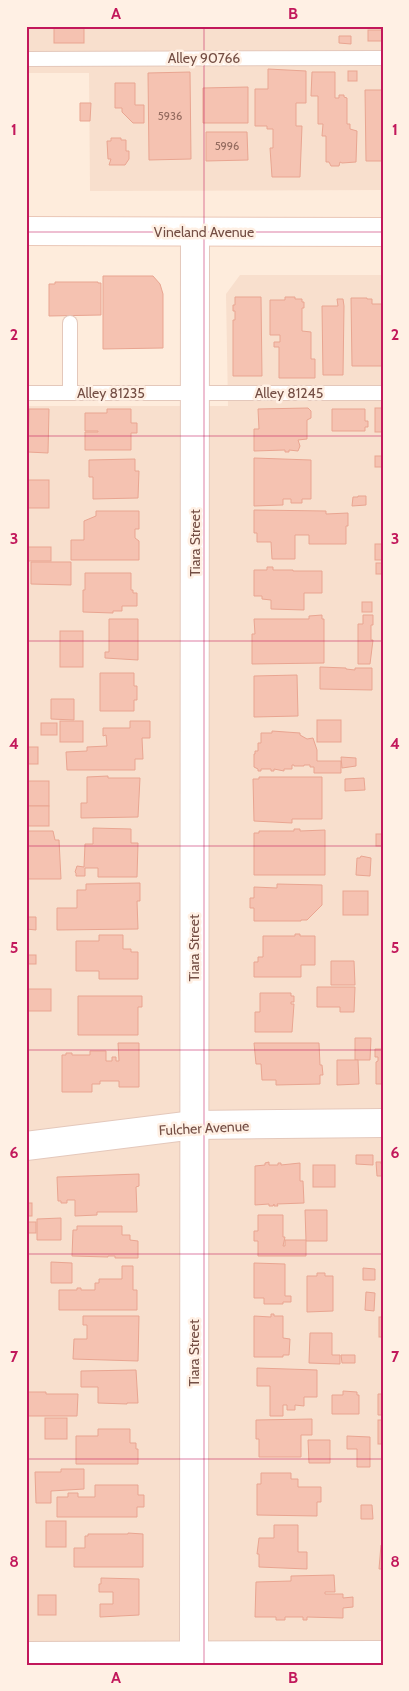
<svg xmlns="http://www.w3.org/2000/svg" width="409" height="1691" font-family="Cabin,sans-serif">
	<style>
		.residential { fill: #f8dfcd }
		.building { fill: #f5c2b1; stroke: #e9a591 }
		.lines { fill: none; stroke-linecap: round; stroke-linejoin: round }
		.service-casing { stroke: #e4c8bb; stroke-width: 16 }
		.minor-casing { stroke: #e4c8bb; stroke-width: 30 }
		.secondary-casing { stroke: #eac7b7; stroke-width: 30 }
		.service { stroke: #fff; stroke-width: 14 }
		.minor { stroke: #fff; stroke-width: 28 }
		.secondary { stroke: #fff; stroke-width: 28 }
		.grid { fill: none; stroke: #c2185b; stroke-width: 1; stroke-opacity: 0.55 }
		.labels { text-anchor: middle; stroke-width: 5; stroke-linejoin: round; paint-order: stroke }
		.number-label { font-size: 11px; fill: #946b5f }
		.street-label { font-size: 14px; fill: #744e44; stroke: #fff0e4 }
		.neatline { fill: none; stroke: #c2185b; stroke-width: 2 }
		.grid-label { font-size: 16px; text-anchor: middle; font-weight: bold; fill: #c2185b }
	</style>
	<rect width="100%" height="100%" fill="#feecdc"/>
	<g class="residential">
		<path d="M26 26H383V190L90 191 89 73H26Z"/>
		<path d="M240 275H383V1665H26V406H228L226 294Z"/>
	</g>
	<g class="building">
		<rect x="54" y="26" width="30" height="17"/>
		<rect x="368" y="30" width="15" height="11"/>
		<path d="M339 36H351V44L339 43Z"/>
		<path d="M268 69 306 71V103H296V126H302L300 177H272L270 148H273V129H267V126H255V89H268Z"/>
		<rect x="348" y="71" width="9" height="10"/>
		<path d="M190 72 191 159 149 160 148 73Z"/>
		<path d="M312 72H335V98H339V95H344V97L347 98V124H350V129L357 131 356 162 342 163 340 162 339 166H331L329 162H326V136H322L323 124H318V96H311Z"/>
		<path d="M115 83H135V105H144V123H133L122 112V108H115Z"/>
		<path d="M248 87V123H203V88Z"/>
		<path d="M365 90H383V161H366Z"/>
		<path d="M80 103H91L90 121H80Z"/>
		<path d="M206 132H247L248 160 206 161Z"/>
		<path d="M111 138H121V140H126V151H129V159L125 165H109L111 159H108L107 141H111Z"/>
		<path d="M103 276H153L160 284 163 294V348L103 349Z"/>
		<path d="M55 282H98V283H101V315L49 316V284H55Z"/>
		<path d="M235 297H261L262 376H233V320H235V311H233V305H235Z"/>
		<path d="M285 297H295V299H302V302H304V308H302V331L311 332V359H315V378H279V347H274V342H280V335H270V300H285Z"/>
		<path d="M351 298H367V299H372V304H383V366H352Z"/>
		<path d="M337 299H343L344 306 343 375H323L322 306H338Z"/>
		<path d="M308 408 311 411V418L307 420V439L298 440 300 446 298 451 289 450V452H285V450L254 451V429H259L258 409Z"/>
		<rect x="375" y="408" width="8" height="24"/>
		<path d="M29 409H49L48 453 28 452Z"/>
		<path d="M107 409H131V423H137V433H131V450H85V432H98V431H85V413H107Z"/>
		<path d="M332 409H365V421H368V427H365V431H332Z"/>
		<rect x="375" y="456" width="8" height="11"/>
		<path d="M254 458 311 460V499H302V503H291V499H283V505L254 506Z"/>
		<path d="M135 459V471H139L138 498 93 499V477H89V460Z"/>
		<rect x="26" y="480" width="23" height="28"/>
		<path d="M358 496H366V505L352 506 353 497H358Z"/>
		<path d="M254 510 326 511V514L348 513V526H346V544H309V535H295V559H272L271 542H257V533H254Z"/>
		<path d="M96 511H139V529H135V538L139 541V560H71V540H84V521L96 516Z"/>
		<rect x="375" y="544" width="8" height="16"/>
		<rect x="27" y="547" width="24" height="14"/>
		<path d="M31 562H71V585L31 584Z"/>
		<rect x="376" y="563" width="7" height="11"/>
		<path d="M267 567H273V570H293V571H322V593H304V610L271 609V600L262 599V596H254V570H267Z"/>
		<path d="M85 573H131V590H133V593H137V606H122V611H113V613L83 612V590H85Z"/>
		<rect x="362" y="602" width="10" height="10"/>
		<path d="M322 615V619H324V663L252 664V634H255L254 619H309V616Z"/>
		<path d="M363 615H373V625H371V640H373L370 664H358V624H363Z"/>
		<path d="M109 619H138V660L105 658V652H109Z"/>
		<rect x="60" y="631" width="23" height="36"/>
		<path d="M320 667 346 668V669L355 670V668H372V690L320 689Z"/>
		<path d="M100 673H134V686H137V700H134V711H100Z"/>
		<path d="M297 675 298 716 254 717V676Z"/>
		<path d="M51 699H74V720L51 719Z"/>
		<rect x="317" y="720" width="24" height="22"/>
		<rect x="60" y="721" width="23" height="21"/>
		<path d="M130 721H150V738H142L143 759H135V770H67L66 752 87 751V747L107 746 106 735 103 736V728H130Z"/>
		<rect x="41" y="723" width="16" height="12"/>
		<path d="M272 731 300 733V735L307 739 313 738 317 750V761H341V773H314V767H310V765H304V766H294V765H292V769H284V771L274 769V771H271V769H261V771H258V769L254 767V754H255V751H258V743H261V733H272Z"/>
		<rect x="26" y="747" width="12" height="17"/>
		<path d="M341 757 356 758V766L342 768Z"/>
		<path d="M108 776V778H140L138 817 81 818V803H87V777Z"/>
		<path d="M259 777H322V819H292V823L254 821 253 779H259Z"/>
		<path d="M364 778 365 790 345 791V779Z"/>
		<rect x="26" y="781" width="23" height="25"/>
		<rect x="27" y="806" width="22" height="20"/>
		<path d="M93 828 131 829V843H138L137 877H98V868H85V876H76V873L75 872 77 866 84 867 85 844H93Z"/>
		<path d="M294 829H300V831L325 830V875H254V833H259V831H294Z"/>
		<path d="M26 831H53L55 840H59L61 879H26Z"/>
		<rect x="376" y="834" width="7" height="12"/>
		<path d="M361 856 371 858 370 876 356 875 357 858H360Z"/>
		<path d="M140 883V901H137L138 929 57 930V908H77V890H86V884Z"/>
		<path d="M277 884 322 885V905L307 920H301V921H254V908H250V898H254V887L277 888Z"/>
		<rect x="343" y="891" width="25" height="24"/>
		<path d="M26 917H36V930L26 929Z"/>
		<path d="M295 934H300V936H315V965H301V977H254V962H258V957H263V936H295Z"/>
		<path d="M99 935H123V949H131V952H138V979H99V971H76V941H99Z"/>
		<rect x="27" y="955" width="9" height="9"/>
		<path d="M331 961H354L355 985H331Z"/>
		<path d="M317 987H355L354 1012H340V1007H317Z"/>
		<rect x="26" y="989" width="25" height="22"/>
		<path d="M260 993H291V996H294V1002H291V1004H294L292 1032H255V1012H260Z"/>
		<path d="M78 996H142V1007H138V1035H78Z"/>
		<path d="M355 1038H371L370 1060H355Z"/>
		<path d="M118 1043H139V1087H119V1081H100V1084H92V1092H62V1055H66V1053H72V1055H90V1051H106V1061H112V1057H116V1061H119Z"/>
		<path d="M254 1043H319L320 1065H322L323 1075H320V1084L276 1085V1080H262L261 1064H256Z"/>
		<path d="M375 1049H383V1084H376V1062L378 1061V1057H375Z"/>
		<path d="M337 1060H358L359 1084 337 1085Z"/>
		<path d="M356 1155H373V1165L356 1164Z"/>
		<path d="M269 1162V1165H278V1163H281V1165L300 1163V1181H303L304 1203 277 1204 278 1206H274V1204L273 1206H269V1204L255 1205V1166L265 1165V1163Z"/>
		<path d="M376 1162H381V1164H383V1176H377Z"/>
		<rect x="313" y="1165" width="22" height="22"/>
		<path d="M139 1174V1186L136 1187 137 1212H97V1215L75 1216V1200H67V1203H61V1201H58L57 1177Z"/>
		<rect x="26" y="1203" width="6" height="13"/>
		<path d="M305 1210H327V1241H306Z"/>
		<path d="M258 1215H283V1237H285L283 1246H285V1240H306V1256H258V1241H254V1231H258Z"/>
		<path d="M61 1218V1240H37V1219Z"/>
		<rect x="27" y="1222" width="9" height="11"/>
		<path d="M77 1226H122V1235H130V1240L138 1241V1258H115V1256H108V1257L72 1256 73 1230H77Z"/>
		<path d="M51 1262 72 1263V1283H51Z"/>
		<path d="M254 1263 285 1264V1296H291V1302H283V1304H264V1298H254Z"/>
		<path d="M122 1266H133V1290H137V1310H59V1290H77V1288H81V1290H95V1283H99V1279H122Z"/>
		<path d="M363 1268 375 1269V1280H363Z"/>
		<path d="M317 1273H325V1276H333V1311L307 1312V1276H317Z"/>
		<path d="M366 1292 375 1293 374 1311 365 1310Z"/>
		<path d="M271 1314H274V1316H283V1338L290 1339 289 1355H283V1357H254V1316L271 1317Z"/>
		<path d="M83 1316H139L138 1361 73 1359 74 1339H87V1325H83Z"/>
		<rect x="379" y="1317" width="4" height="20"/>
		<path d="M310 1333H332V1355H340V1364L309 1363Z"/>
		<path d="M341 1355H355V1363H342Z"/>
		<path d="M257 1368 317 1370V1397H304V1406L295 1405V1410H287V1405H283V1416H270V1386H257Z"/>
		<path d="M136 1370 138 1403H127V1404L98 1403V1387H81V1371Z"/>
		<path d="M343 1391 357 1392V1395H359V1414H332V1395H343Z"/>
		<path d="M26 1392H46V1394H78L77 1416H26Z"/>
		<path d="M382 1393 383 1415H378V1394H382Z"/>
		<rect x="45" y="1418" width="22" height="21"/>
		<path d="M312 1419V1435H301V1457H259V1439H256V1420Z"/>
		<rect x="378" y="1420" width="5" height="24"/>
		<path d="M98 1429H130V1443H136V1449H138V1464H76V1436H98Z"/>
		<path d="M347 1436 370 1437V1467H357V1449H347Z"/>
		<path d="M308 1440H330V1463H309Z"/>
		<path d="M61 1469H84V1489L51 1491V1503H36L35 1472H61Z"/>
		<path d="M261 1473H291V1479H298V1487H321V1502H317V1516L257 1515V1484H261Z"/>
		<path d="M95 1485H138V1495H144V1507H137V1517H57V1497H68V1493H78V1497H95Z"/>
		<path d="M361 1505H372L373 1519H361Z"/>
		<rect x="46" y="1521" width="20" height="26"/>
		<path d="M274 1525H298V1552H307V1569L259 1567V1554H257L259 1538H274Z"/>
		<path d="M128 1533 143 1534V1567H74V1548H85V1536H88V1534H128Z"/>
		<path d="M381 1545H383V1569H379Z"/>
		<path d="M334 1575 335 1592H325V1594H343V1598L353 1597V1607L343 1608V1618L307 1617V1620H303V1617H285V1620H276V1617H255L256 1582 291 1581V1576Z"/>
		<path d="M101 1578 139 1579V1615L100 1617V1604H113V1592H99V1584H101Z"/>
		<rect x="38" y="1595" width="18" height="20"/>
	</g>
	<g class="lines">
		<g class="service-casing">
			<g id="service">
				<path d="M26 59 383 58"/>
				<path d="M70 323V393"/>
				<path d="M26 393H383"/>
			</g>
		</g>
		<g class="minor-casing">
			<g id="minor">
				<path d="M26 1146 194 1125 383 1123"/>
				<path d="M26 1656 383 1655"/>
				<path d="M194 1665 195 232"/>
			</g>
		</g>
		<g class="secondary-casing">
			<path id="secondary" d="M26 231 383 232"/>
		</g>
		<use href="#service" class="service"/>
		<use href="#minor" class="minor"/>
		<use href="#secondary" class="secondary"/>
	</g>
	<path class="grid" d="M204 26V1665M26 232H383M26 436H383M26 641H383M26 846H383M26 1050H383M26 1254H383M26 1459H383"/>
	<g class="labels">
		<g class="number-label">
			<text x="170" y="120">5936</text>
			<text x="227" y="150">5996</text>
		</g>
		<g class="street-label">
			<text x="204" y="63">Alley 90766</text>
			<text x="204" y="237">Vineland Avenue</text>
			<text x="111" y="398">Alley 81235</text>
			<text x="289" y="398">Alley 81245</text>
			<text transform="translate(195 543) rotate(-90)" y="5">Tiara Street</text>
			<text transform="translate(194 948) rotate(-90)" y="5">Tiara Street</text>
			<text transform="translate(204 1128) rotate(-3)" y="5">Fulcher Avenue</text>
			<text transform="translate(194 1353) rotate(-90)" y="5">Tiara Street</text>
		</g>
	</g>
	<rect width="409" height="1691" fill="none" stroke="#fff0e4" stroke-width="55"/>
	<rect x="28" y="28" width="354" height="1636" class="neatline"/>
	<g class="grid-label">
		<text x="116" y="19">A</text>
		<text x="293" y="19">B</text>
		<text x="14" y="135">1</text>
		<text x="395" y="135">1</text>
		<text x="14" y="340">2</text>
		<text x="395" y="340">2</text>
		<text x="14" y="544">3</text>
		<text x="395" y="544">3</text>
		<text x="14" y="749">4</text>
		<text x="395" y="749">4</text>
		<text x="14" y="953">5</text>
		<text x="395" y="953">5</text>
		<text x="14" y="1158">6</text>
		<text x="395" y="1158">6</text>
		<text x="14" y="1362">7</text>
		<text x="395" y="1362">7</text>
		<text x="14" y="1567">8</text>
		<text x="395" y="1567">8</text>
		<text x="116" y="1683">A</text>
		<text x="293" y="1683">B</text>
	</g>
</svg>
